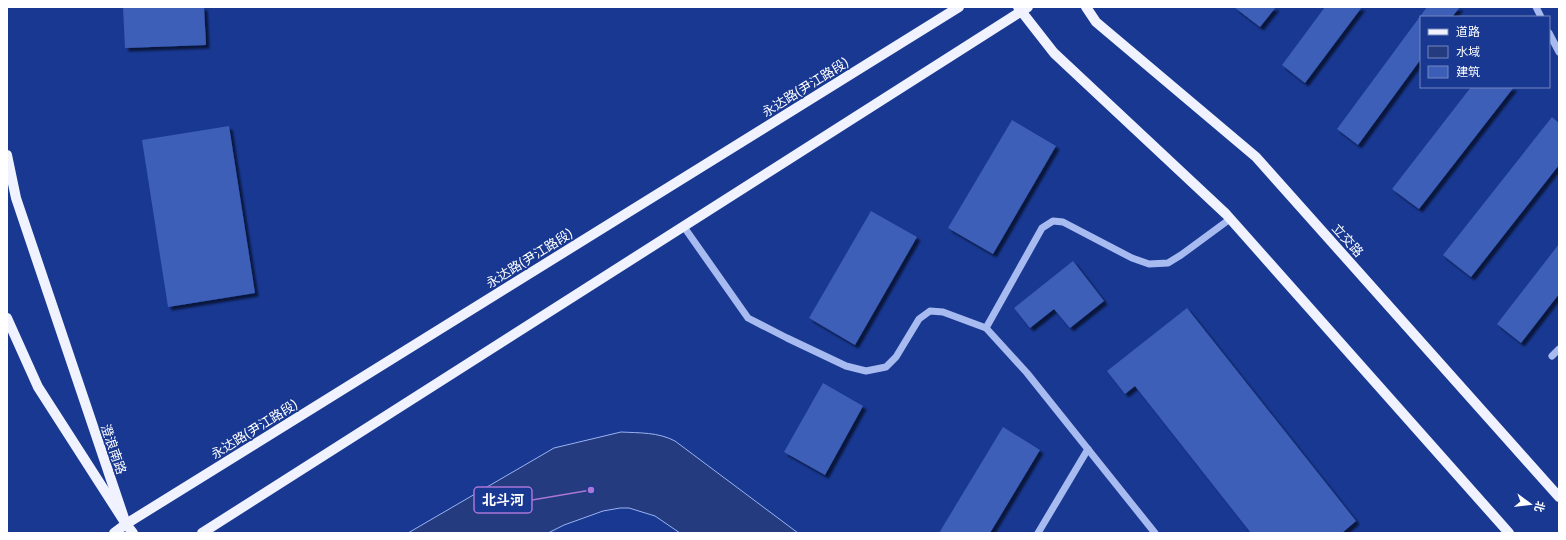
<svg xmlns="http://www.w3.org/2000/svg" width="1566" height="540" font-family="'Fira Sans Condensed','Noto Sans SC',sans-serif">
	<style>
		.water { fill: #243b7f; stroke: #9ab3f2 }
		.building { fill: #3d5eb8; filter: url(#shadow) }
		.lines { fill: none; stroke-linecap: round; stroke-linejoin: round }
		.minor { stroke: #a8bbf0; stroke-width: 7 }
		.major { stroke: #f0f3ff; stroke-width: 10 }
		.labels { text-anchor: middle; stroke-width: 3.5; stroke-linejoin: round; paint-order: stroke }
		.street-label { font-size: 13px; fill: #fff; stroke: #183892 }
		.leader { fill: none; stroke: #a976d5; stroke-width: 1.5 }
		.callout-dot { fill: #a976d5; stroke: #183892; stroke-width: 1.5 }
		.callout { fill: #183892; stroke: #a976d5; stroke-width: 1.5 }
		.callout-label { font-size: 14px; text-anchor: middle; font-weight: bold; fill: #fff }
	</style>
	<defs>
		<filter id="shadow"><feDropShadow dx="3.5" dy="3.5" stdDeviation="1" flood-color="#0009"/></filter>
	</defs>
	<rect width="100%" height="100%" fill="#183892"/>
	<path class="water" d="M621 432C639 433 658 432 675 441L798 533H680L655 516 629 508H620L603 511 564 525 548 533H408L554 448Z"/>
	<g class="building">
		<path d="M123 7H204L206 45 125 48Z"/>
		<path d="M1234 7H1276L1260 27Z"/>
		<path d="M1325 7H1362L1305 83 1282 65Z"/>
		<path d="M1427 7H1460L1452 17H1421V59L1358 145 1337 129Z"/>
		<path d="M1471 87H1514L1419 209 1392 189Z"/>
		<path d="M1552 117 1559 123V165L1471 277 1443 255Z"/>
		<path d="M1012 120 1056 146 993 254 948 228Z"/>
		<path d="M229 126 255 293 168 307 142 140Z"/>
		<path d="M871 211 917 237 855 345 809 318Z"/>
		<path d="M1559 244V294L1521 343 1497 324Z"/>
		<path d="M1073 261 1104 301 1070 328 1054 309 1030 328 1014 308Z"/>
		<path d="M1187 308 1356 521 1342 533H1251L1135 386 1125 394 1107 371Z"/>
		<path d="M823 383 863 406 825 475 784 452Z"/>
		<path d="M1003 427 1040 450 990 533H939Z"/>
	</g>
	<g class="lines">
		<g class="minor">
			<path d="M1536 7 1541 17"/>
			<path d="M1549 33 1559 52"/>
			<path d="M684 227 748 318 787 338 846 366 866 371 886 367 896 357 919 319 930 311 943 312 986 328 1027 373 1155 533"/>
			<path d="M986 328 1042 228 1053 221 1063 222 1132 258 1149 264 1168 263 1181 255 1230 219"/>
			<path d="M1552 356 1559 349"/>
			<path d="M1038 533 1088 449"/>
		</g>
		<g class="major">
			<path d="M1018 7 1054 53 1226 214 1509 533"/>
			<path d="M1086 7 1096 22 1256 157 1559 497"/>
			<path d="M7 155 16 198 126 524"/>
			<path d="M7 318 38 387 126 524 133 533"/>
			<path d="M114 533 126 524 959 7"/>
			<path d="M202 533 1028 7"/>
		</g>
	</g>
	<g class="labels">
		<g class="street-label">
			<text transform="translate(805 87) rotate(-32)" y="5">永达路(尹江路段)</text>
			<text transform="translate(1348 240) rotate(48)" y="5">立交路</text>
			<text transform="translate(529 258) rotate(-32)" y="5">永达路(尹江路段)</text>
			<text transform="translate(254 429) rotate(-32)" y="5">永达路(尹江路段)</text>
			<text transform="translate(114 449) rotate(71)" y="5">澄浪南路</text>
		</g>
	</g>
	<path class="leader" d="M591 490L532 500"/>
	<circle class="callout-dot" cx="591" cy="490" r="4"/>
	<rect class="callout" x="474" y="487" width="58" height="26" rx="4"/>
	<g class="callout-label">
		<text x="503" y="505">北斗河</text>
	</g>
	<rect width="1566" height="540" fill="none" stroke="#ffffff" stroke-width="16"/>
	<rect x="1420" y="16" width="130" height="72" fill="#183892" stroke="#7488be"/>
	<rect x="1428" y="29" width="20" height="6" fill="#f0f3ff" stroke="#7488be"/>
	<text x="1456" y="36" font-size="12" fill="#ffffff">道路</text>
	<rect x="1428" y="46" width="20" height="12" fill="#243b7f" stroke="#7488be"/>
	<text x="1456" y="56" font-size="12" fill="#ffffff">水域</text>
	<rect x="1428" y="66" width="20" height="12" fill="#3d5eb8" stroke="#7488be"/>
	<text x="1456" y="76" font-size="12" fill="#ffffff">建筑</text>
	<g transform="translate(1530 504) rotate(105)" stroke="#183892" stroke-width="3" paint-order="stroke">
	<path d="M0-3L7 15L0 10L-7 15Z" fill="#ffffff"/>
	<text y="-6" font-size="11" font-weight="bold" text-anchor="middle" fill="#ffffff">北</text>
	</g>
</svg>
